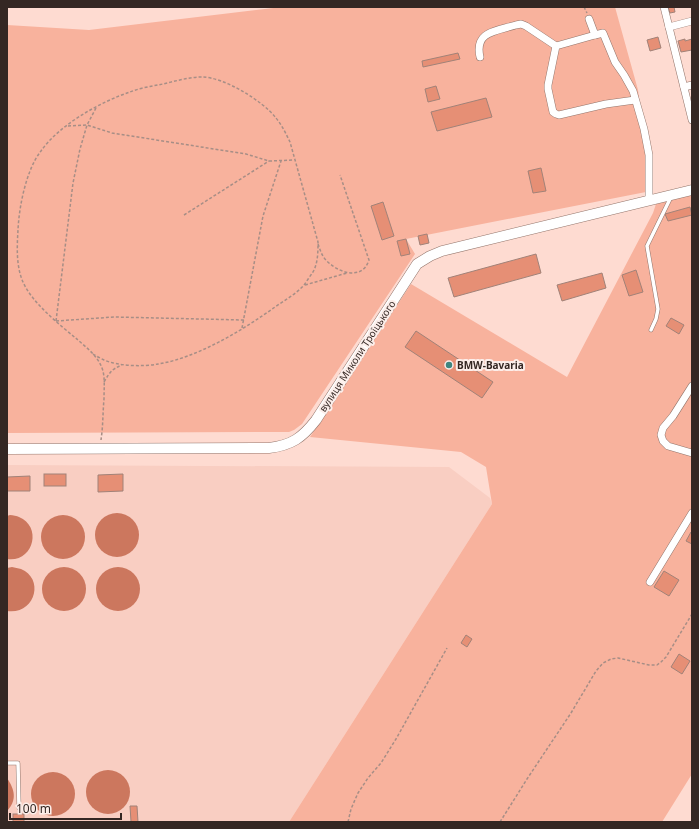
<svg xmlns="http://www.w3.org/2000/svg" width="699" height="829" font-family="'Noto Sans',sans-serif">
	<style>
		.built { fill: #f9cec2 }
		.green { fill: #f8b29d }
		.water { fill: #cc775e }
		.building { fill: #e68f75; stroke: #a18278 }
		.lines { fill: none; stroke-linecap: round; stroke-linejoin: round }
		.lane-casing { stroke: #93756b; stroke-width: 4.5 }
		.street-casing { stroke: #93756b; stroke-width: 8 }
		.secondary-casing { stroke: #93756b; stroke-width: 11 }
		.path { stroke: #a78e86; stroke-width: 1.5; stroke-dasharray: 3 2; stroke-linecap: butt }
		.lane { stroke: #fff; stroke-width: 3.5 }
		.street { stroke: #fff; stroke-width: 7 }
		.secondary { stroke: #fff; stroke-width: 10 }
		.poi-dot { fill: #3f857f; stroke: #fceeea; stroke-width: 1.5 }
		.labels { text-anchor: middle; stroke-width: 4; stroke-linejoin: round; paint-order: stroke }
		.street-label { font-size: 10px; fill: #342723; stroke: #fceeea }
		.poi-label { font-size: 10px; font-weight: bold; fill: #342723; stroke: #fceeea; text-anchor: start }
	</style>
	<rect width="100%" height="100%" fill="#fedbd1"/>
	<path class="built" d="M7 465 449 467 490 498 492 504 289 822H7Z"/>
	<g class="green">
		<path d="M282 7H615L638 90 651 191 406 239 415 254 302 424 294 430 289 432 7 433V25L89 30Z"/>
		<path d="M692 192V774L662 822H289L492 504 486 467 461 452 310 437 411 284 567 377 653 213 657 201Z"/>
	</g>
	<g class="water">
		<circle cx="117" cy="535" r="22"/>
		<circle cx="63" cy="537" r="22"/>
		<path d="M10 515C13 515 17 516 19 517 43 527 33 563 7 559V516Z"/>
		<circle cx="118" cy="589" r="22"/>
		<circle cx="64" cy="589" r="22"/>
		<path d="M12 567C15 568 18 568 21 569 45 579 35 615 7 611V568Z"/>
		<circle cx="108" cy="792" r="22"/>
		<circle cx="53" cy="794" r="22"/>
		<path d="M7 778C15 790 17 800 7 811Z"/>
	</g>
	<g class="building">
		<path d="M668 7H674L675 12 670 13Z"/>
		<path d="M658 37 661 48 650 51 647 40Z"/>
		<path d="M685 39V41L692 39V50L681 52 678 41Z"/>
		<path d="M458 53 460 59 423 67 422 61Z"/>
		<path d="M436 86 440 99 428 102 425 89Z"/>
		<path d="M486 98 492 117 437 131 431 112Z"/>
		<path d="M541 168 546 191 533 193 528 171Z"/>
		<path d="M383 202 394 236 382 240 371 206Z"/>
		<path d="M690 207 692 215 668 221 665 214Z"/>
		<path d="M427 234 429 243 420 245 418 236Z"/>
		<path d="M406 239 410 254 401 256 397 241Z"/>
		<path d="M536 254 541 273 454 297 448 278Z"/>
		<path d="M636 270 643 292 629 296 622 275Z"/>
		<path d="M602 273 606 288 562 301 557 285Z"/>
		<path d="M671 318 684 325 679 334 666 326Z"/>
		<path d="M416 331 493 382 482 398 405 347Z"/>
		<rect x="44" y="474" width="22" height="12"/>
		<path d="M123 474V491L98 492V475Z"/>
		<path d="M30 476V491H7V477Z"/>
		<path d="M691 532H692V544L686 541Z"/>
		<path d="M664 571 679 580 669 596 654 587Z"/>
		<path d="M466 635 472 639 467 647 461 643Z"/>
		<path d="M679 654 690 661 682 674 671 667Z"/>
		<path d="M130 806H137L138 822H131Z"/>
		<rect x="13" y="814" width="11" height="8"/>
	</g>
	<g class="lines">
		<g class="lane-casing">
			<g id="lane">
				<path d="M651 330 656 319 658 309 647 246 671 197"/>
				<path d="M7 763H18L19 808"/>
			</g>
		</g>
		<g class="street-casing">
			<g id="street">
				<path d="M664 7 692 120"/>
				<path d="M589 19 595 35 603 33 615 62 624 75 633 91 644 129 649 155V201"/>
				<path d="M669 27 692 21"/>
				<path d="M595 35 556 46 548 85V89L553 112 556 114 559 115 606 104 635 100"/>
				<path d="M480 57C474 31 497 31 516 25L521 24 526 26 556 46"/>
				<path d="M684 87 692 85"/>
				<path d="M692 386 673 416 663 428 661 435 663 441 668 446 692 453"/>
				<path d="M650 582 692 513"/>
			</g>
		</g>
		<g class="secondary-casing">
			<path id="secondary" d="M7 449 269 448C292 445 302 438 316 420L417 264 430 256 442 251 692 190"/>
		</g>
		<g class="path">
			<path d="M584 7 587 13"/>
			<path d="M68 126 87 125 112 133 246 154 269 161 294 160"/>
			<path d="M184 215 269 161"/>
			<path d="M318 244C320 249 321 254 325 259 336 272 362 282 369 260L340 175"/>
			<path d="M305 285 347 273"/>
			<path d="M56 321 73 183 80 149 87 125 96 108"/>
			<path d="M56 321 114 317 244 320"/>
			<path d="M242 328 263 216 281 161"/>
			<path d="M93 354C96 356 100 358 104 360 118 366 142 367 158 364 197 358 243 330 275 307 285 300 296 294 304 285 307 281 310 276 313 272 318 263 318 252 318 242L290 142C286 134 282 125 276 118 263 101 224 77 202 77 189 77 176 81 163 84 152 86 140 88 130 92 100 102 59 125 41 151 26 170 19 207 18 230 17 247 16 266 23 282 32 303 60 325 78 340 88 349 99 357 103 371 105 380 104 389 104 399 103 410 103 421 102 432L101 440"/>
			<path d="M104 382C110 372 112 369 122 365"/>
			<path d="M348 822 351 809 358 793 368 778 381 763 396 739 447 648"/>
			<path d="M500 822 527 779 571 713 596 671 603 663 611 659 618 658 649 665H657L661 662 666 657 692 614"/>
		</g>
		<use href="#lane" class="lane"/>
		<use href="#street" class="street"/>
		<use href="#secondary" class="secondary"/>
	</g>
	<circle class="poi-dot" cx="449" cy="365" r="4"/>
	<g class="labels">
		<g class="street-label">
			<text transform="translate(357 356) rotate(-57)" y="4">вулиця Миколи Троїцького</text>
		</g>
		<g class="poi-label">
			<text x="457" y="369">BMW-Bavaria</text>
		</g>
	</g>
	<rect width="699" height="829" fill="none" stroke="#342723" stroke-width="16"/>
	<path d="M10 813v6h111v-6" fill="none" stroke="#342723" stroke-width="2"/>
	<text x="16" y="813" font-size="12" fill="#342723" stroke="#fceeea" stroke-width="3" paint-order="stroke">100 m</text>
</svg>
